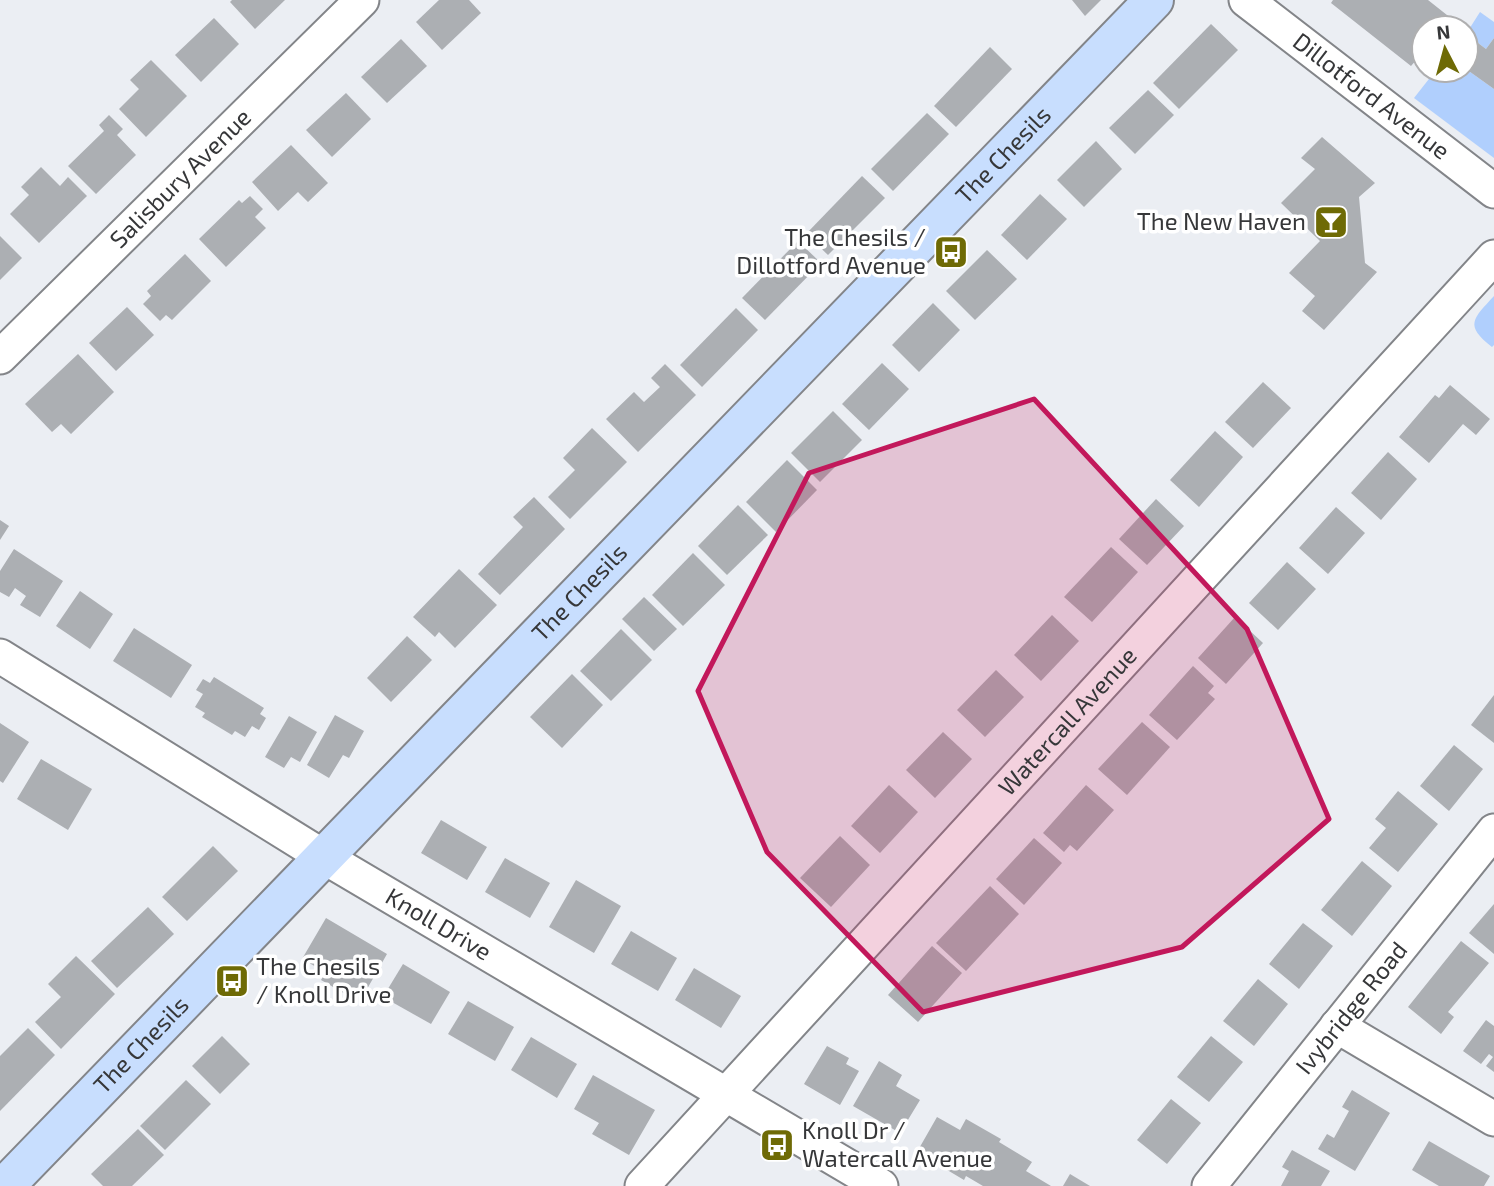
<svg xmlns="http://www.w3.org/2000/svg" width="1494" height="1186" font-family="'Exo 2',sans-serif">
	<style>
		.green { fill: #b0cffd }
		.building { fill: #acafb3 }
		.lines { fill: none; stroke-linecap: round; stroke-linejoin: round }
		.street-casing { stroke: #838589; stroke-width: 37 }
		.secondary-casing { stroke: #838589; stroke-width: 42 }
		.street { stroke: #fff; stroke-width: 33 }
		.secondary { stroke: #c8defe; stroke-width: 38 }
		.marked { fill: #c2185b; fill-opacity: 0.2; stroke: #c2185b; stroke-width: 5; stroke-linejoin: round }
		.labels { text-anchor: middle; stroke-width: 7; stroke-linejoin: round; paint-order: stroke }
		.street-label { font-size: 24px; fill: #363739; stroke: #fff }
		.poi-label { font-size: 24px; fill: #363739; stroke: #fff; text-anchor: end }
	</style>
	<rect width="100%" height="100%" fill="#ebeef3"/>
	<g class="green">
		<path d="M1480 12 1494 22V38L1486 49 1466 34Z"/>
		<path d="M1466 69 1494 89V158L1414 98 1436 70Z"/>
		<path d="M1494 296V345L1492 347C1464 325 1473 319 1494 296Z"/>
	</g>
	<g class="building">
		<path d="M232 0H285L255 29 230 2Z"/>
		<path d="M439 0H469L481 13 442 50 416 22Z"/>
		<path d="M1072 0H1101L1085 16Z"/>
		<path d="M1333 0H1428L1452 19 1444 28H1424V51L1411 66 1331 3Z"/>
		<path d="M214 18 239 44 201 82 175 55Z"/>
		<path d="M1211 24 1238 50 1179 109 1153 83Z"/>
		<path d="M1466 34 1486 49 1494 38V89L1466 69Z"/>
		<path d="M401 39 427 66 387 103 361 77Z"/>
		<path d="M990 47 1012 69 956 127 934 106Z"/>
		<path d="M151 60 187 96 146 137 119 109 139 89 130 80Z"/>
		<path d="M1148 90 1174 115 1135 154 1109 128Z"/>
		<path d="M346 93 371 119 332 157 306 130Z"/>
		<path d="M927 113 949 134 893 191 871 169Z"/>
		<path d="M109 115 123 129 117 135 136 155 96 194 68 166 104 131 99 125Z"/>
		<path d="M1322 137 1375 183 1359 197 1365 263 1377 272 1324 330 1302 311 1315 296 1289 273 1320 241 1281 203 1315 169 1301 158Z"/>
		<path d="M1096 141 1122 169 1084 207 1057 180Z"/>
		<path d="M291 145 328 183 308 202 298 192 278 211 252 182Z"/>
		<path d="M41 167 60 186 68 177 87 196 39 243 10 214 29 195 21 187Z"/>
		<path d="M862 176 885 198 828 255 806 234Z"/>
		<path d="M1040 194 1067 219 1027 260 1001 235Z"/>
		<path d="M250 196 263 209 255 217 266 228 226 267 199 239 239 200 242 203Z"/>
		<path d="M0 236 22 258 0 280Z"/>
		<path d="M798 241 821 263 765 320 742 298Z"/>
		<path d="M987 250 1017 279 975 320 946 291Z"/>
		<path d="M185 254 211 281 172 320 166 315 160 321 143 304 151 296 147 291Z"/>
		<path d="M933 303 960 330 919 372 892 345Z"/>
		<path d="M127 307 154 335 116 371 89 343Z"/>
		<path d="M736 308 758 330 702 387 680 365Z"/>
		<path d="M78 354 114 392 71 434 61 424 52 432 25 404Z"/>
		<path d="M882 363 909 389 869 430 842 404Z"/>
		<path d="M665 364 696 395 638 452 606 419 634 392 644 402 660 387 651 378Z"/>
		<path d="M1263 382 1291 408 1253 448 1225 422Z"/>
		<path d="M1450 385 1490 419 1476 435 1463 424 1429 463 1399 437 1435 395 1439 398Z"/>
		<path d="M833 411 862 440 820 482 791 453Z"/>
		<path d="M592 428 627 462 570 519 548 497 575 470 563 458Z"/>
		<path d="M1215 431 1243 457 1199 507 1170 480Z"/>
		<path d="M1388 452 1417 479 1381 520 1351 493Z"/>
		<path d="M787 460 817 490 776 532 746 502Z"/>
		<path d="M534 497 565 529 500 595 478 574 523 527 513 517Z"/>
		<path d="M1156 499 1184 526 1147 565 1119 539Z"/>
		<path d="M738 505 768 535 727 575 698 546Z"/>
		<path d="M1336 507 1365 533 1328 574 1299 548Z"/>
		<path d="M0 520 9 526 0 540Z"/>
		<path d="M1111 547 1138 572 1092 622 1064 597Z"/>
		<path d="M14 549 63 581 40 617 20 605 26 596 15 588 9 597 0 592V571Z"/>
		<path d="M693 553 725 585 683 626 652 595Z"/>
		<path d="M1287 562 1316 589 1278 630 1249 603Z"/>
		<path d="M459 569 497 605 455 648 439 632 435 637 413 617Z"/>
		<path d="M80 591 113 614 90 649 56 626Z"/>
		<path d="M644 597 677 629 654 651 622 619Z"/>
		<path d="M1052 615 1079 641 1041 681 1014 655Z"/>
		<path d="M1235 617 1263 643 1226 684 1198 658Z"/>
		<path d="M134 628 192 665 171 698 113 661Z"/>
		<path d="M621 629 652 660 611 701 580 671Z"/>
		<path d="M407 636 432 660 391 702 367 678Z"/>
		<path d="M1193 666 1214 686 1208 693 1215 699 1177 740 1149 715Z"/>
		<path d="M996 670 1024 697 985 737 957 710Z"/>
		<path d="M572 674 603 705 562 748 530 717Z"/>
		<path d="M214 677 264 708 260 714 266 718 259 730 252 726 245 737 235 731 232 735 202 717 205 713 195 707 203 694 196 690 203 679 210 683Z"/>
		<path d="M1494 695V743L1471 725Z"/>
		<path d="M335 715 364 731 349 758 343 755 329 778 307 765Z"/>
		<path d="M289 716 317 732 300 762 291 757 284 768 265 757Z"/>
		<path d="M1142 722 1170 747 1127 795 1098 769Z"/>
		<path d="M0 723 29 742 3 783 0 781Z"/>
		<path d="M943 732 972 759 935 798 906 770Z"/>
		<path d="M1454 745 1483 769 1449 811 1420 786Z"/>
		<path d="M41 759 92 789 68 830 17 799Z"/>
		<path d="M889 785 918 812 880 853 851 826Z"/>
		<path d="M1086 785 1114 810 1077 851 1070 845 1064 852 1043 833Z"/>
		<path d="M1398 791 1438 824 1398 872 1369 848 1386 828 1375 819Z"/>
		<path d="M441 820 487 847 467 880 421 853Z"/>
		<path d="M840 836 870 865 831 907 800 878Z"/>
		<path d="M1034 838 1062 863 1024 905 996 879Z"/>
		<path d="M213 846 238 871 187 921 162 897Z"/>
		<path d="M505 858 550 883 530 918 485 892Z"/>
		<path d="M1362 861 1392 886 1352 936 1321 910Z"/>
		<path d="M576 880 621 906 594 953 549 927Z"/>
		<path d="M990 886 1019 914 966 971 936 943Z"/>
		<path d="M1494 904V954L1469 933Z"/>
		<path d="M148 907 174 934 117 988 91 961Z"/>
		<path d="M326 918 387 954 367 989 362 986 354 999 321 980 329 966 322 962 318 968 302 959Z"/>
		<path d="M1303 923 1333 946 1299 989 1269 964Z"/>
		<path d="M631 931 677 958 658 991 611 964Z"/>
		<path d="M1461 941 1489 963 1448 1012 1454 1017 1441 1034 1408 1007Z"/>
		<path d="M932 946 962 973 918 1022 888 995Z"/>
		<path d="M76 956 115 994 61 1049 35 1022 61 997 48 984Z"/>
		<path d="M403 964 450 992 431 1024 383 997Z"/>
		<path d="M694 968 741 996 721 1028 675 1000Z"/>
		<path d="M1258 979 1288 1004 1254 1046 1223 1021Z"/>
		<path d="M468 1001 514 1027 495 1061 448 1034Z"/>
		<path d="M1486 1020 1494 1026V1072L1486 1066 1493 1057 1489 1054 1481 1064 1463 1051Z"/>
		<path d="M28 1028 55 1055 0 1111V1056Z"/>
		<path d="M222 1036 250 1064 220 1094 192 1066Z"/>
		<path d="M1211 1036 1243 1062 1209 1102 1177 1077Z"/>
		<path d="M531 1037 577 1064 557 1098 511 1070Z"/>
		<path d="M827 1046 849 1058 846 1064 859 1071 840 1105 804 1084Z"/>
		<path d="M879 1061 902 1075 896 1086 920 1100 900 1133 853 1106Z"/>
		<path d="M593 1075 655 1110 629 1155 592 1134 599 1123 574 1109Z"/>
		<path d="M186 1080 211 1104 165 1150 140 1126Z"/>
		<path d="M1352 1090 1390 1113 1355 1171 1318 1149 1327 1134 1334 1138 1349 1111 1342 1107Z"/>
		<path d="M1171 1099 1201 1123 1167 1164 1137 1140Z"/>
		<path d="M937 1117 960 1130 966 1119 1001 1139 999 1142 1032 1162 1026 1171 1051 1186H983L966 1176 964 1180 917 1152Z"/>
		<path d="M138 1129 164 1155 132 1186H103L91 1174Z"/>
		<path d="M1429 1141 1490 1176 1484 1186H1439L1412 1170Z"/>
		<path d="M1292 1150 1330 1171 1321 1186H1281L1289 1171 1282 1167Z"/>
		<path d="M1070 1174 1090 1186H1063Z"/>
	</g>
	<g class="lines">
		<g class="street-casing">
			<g id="street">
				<path id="s1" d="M1246 0 1494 191"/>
				<path id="s2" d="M0 357 362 0"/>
				<path id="s3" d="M0 656 324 857 881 1186"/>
				<path d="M1337 1026 1494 1119"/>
				<path id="s4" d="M642 1186 1494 257"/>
				<path id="s5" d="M1209 1186 1494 831"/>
			</g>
		</g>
		<g class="secondary-casing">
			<g id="secondary">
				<path id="s6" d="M5 1186 1154 0"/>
			</g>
		</g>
		<use href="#street" class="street"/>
		<use href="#secondary" class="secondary"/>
	</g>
	<path class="marked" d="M1034 399 1247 629 1329 819 1182 947 923 1012 767 852 698 691 809 473Z"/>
	<defs>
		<g id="bar-square" transform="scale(1.75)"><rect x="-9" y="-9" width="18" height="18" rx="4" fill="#6e6a05" stroke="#fff"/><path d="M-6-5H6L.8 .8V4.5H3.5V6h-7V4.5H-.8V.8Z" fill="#fff"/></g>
		<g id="bus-square" transform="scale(1.75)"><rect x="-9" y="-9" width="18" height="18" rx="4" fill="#6e6a05" stroke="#fff"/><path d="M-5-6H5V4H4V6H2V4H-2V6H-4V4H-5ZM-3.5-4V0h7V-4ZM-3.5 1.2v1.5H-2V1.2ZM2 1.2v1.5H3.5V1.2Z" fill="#fff"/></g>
	</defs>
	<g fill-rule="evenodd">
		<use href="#bar-square" x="1331" y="222"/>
		<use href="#bus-square" x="951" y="252"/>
		<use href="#bus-square" x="232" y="981"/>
		<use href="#bus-square" x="777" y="1145"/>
	</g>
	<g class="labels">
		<g class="street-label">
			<text dy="8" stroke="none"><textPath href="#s1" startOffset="158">Dillotford Avenue</textPath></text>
			<text dy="8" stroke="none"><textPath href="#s6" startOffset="1435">The Chesils</textPath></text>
			<text dy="8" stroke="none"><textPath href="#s2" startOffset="254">Salisbury Avenue</textPath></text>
			<text dy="8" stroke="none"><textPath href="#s6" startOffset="826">The Chesils</textPath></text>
			<text dy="8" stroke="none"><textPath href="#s4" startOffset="630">Watercall Avenue</textPath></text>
			<text dy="8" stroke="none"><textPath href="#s3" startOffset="514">Knoll Drive</textPath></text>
			<text dy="8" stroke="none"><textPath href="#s5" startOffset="228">Ivybridge Road</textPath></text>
			<text dy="8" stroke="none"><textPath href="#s6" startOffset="196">The Chesils</textPath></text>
		</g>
		<g class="poi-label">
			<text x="1306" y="230">The New Haven</text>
			<text x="926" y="246">The Chesils /<tspan x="926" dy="28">Dillotford Avenue</tspan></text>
			<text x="256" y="975" text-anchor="start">The Chesils<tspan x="256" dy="28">/ Knoll Drive</tspan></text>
			<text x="802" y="1139" text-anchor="start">Knoll Dr /<tspan x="802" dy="28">Watercall Avenue</tspan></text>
		</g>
	</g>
	<g transform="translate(1445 49) rotate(354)"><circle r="33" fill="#ffffff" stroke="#afafb0" stroke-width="2"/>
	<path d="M0-5L12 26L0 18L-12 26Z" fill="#6e6a05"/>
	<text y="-10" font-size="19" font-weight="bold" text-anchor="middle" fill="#363739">N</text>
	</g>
</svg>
